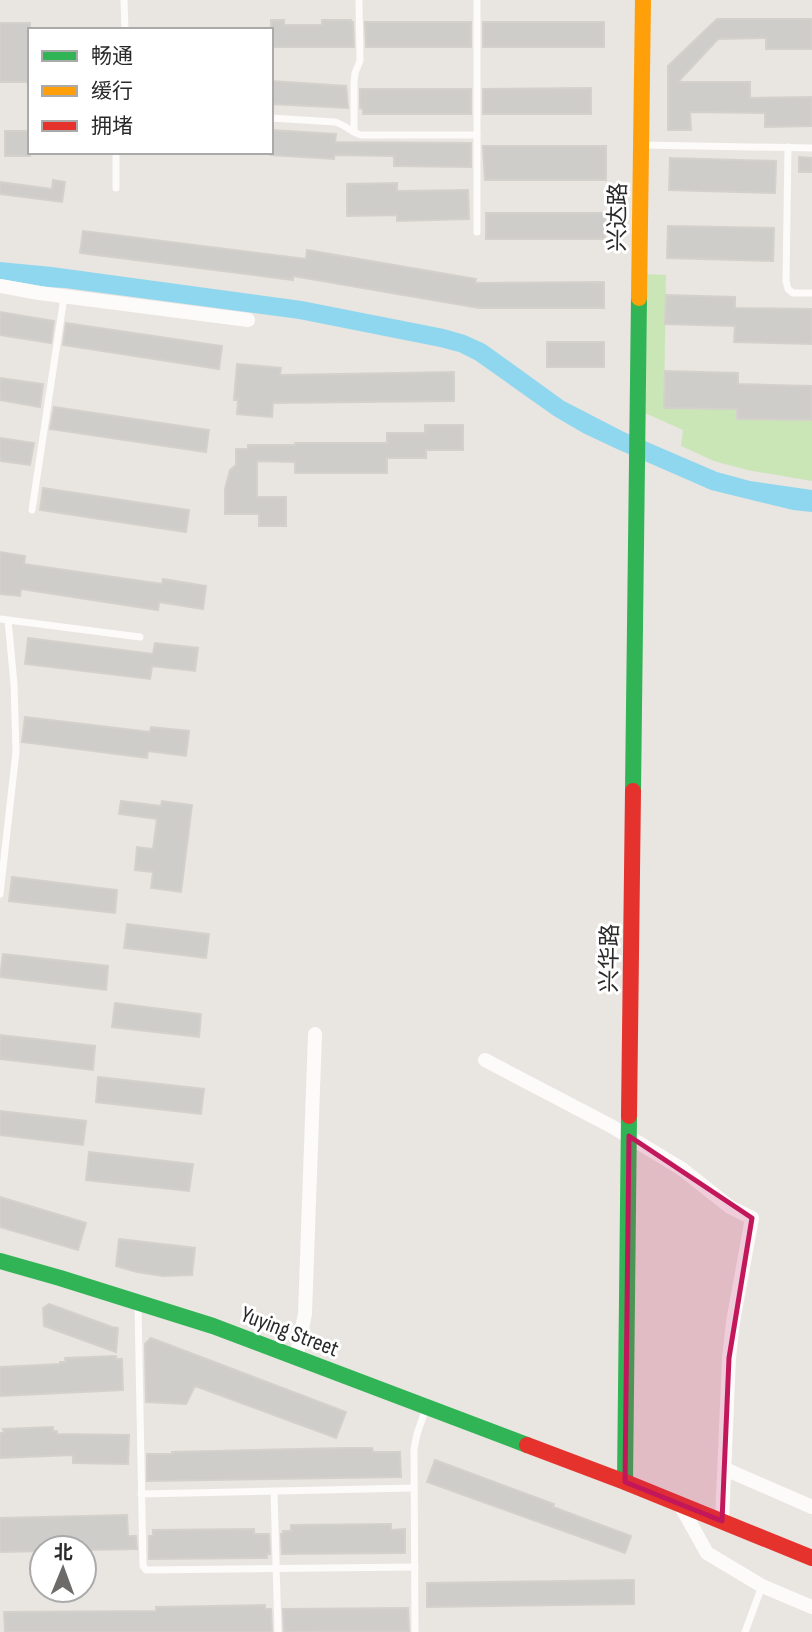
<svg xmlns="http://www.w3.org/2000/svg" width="812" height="1632" font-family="'Sofia Sans Condensed','Noto Sans SC',sans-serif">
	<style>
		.green { fill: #cae6b7 }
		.water { fill: #8fd7ef }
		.building { fill: #cfcdc9; stroke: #d4d1cc; stroke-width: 2 }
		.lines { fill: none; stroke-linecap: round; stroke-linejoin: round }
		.lane { stroke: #fcfbfa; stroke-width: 7 }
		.street { stroke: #fcfbfa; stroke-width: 14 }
		.fast { stroke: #30b455; stroke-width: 16 }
		.slow { stroke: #ff9f0a; stroke-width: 16 }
		.jam { stroke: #e5322d; stroke-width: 16 }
		.marked { fill: #c2185b; fill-opacity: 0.2; stroke: #c2185b; stroke-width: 5; stroke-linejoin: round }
		.labels { text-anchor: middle; stroke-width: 6; stroke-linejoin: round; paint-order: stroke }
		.street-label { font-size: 23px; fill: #2a2a2a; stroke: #fff }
	</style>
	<rect width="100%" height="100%" fill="#e9e5e0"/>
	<path class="green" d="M647 274 666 275 664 408 737 409V419L812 420V481L747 470 714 461 681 446 683 430 645 413Z"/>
	<path class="water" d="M0 262 52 267 302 301 444 329 465 335 485 344 564 401 624 432 717 472 750 481 812 490V512L793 510 711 490 617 449 583 433 554 416 475 360 459 352 440 347 299 319 65 288 47 287 0 279Z"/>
	<g class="building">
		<path d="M717 19H812V49H766V38L718 39 678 82H750V98L812 97V126L765 127V113L690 112 691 130H668V66Z"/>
		<path d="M271 20H284V25H322V20H351V22H353L354 47H271Z"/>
		<path d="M365 22H471V47H366Z"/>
		<rect x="483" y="22" width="121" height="25"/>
		<rect x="0" y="23" width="30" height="59"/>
		<path d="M271 81 346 86 348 108 271 104Z"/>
		<path d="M591 88V114H483V89Z"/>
		<path d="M360 89H471V114H363V109L360 108Z"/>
		<path d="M271 130 336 134 335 142 471 143V167L394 166V156L334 155V159L271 155Z"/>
		<rect x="5" y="131" width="25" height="25"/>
		<path d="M483 146H606V180H485Z"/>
		<path d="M799 157 812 158V172H799Z"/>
		<path d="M670 158 776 161 775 193 669 190Z"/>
		<path d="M53 180 65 182 62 202 0 194V182L52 189Z"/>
		<path d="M397 183V191L468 190 469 219 397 221V215L347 216V184Z"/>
		<rect x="486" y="213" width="119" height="26"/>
		<path d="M668 226 774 228 773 261 667 258Z"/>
		<path d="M83 231 306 259 307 250 476 279 475 283 604 282V308H479L293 276V280L80 253Z"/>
		<path d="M666 295 735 297V308L812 309V344L734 342 735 326 665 324Z"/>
		<path d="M0 312 54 321 51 343 0 335Z"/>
		<path d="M66 323 222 346 219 369 63 345Z"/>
		<rect x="547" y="342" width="57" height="25"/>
		<path d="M237 364 281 368 280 375 454 372V401L273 403 272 417 237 414 238 400H234Z"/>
		<path d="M665 371 738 373V384L812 386V420L737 419V409L664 408Z"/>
		<path d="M0 378 43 384 40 407 0 400Z"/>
		<path d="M54 407 209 430 206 452 50 429Z"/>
		<path d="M425 425H463V450H426V458H387V473H295V462L257 461V497H286V526H259V514H225V489L230 470 236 465V449H248V445H295V443H387V433H425Z"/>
		<path d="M0 438 34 443 30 465 0 461Z"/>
		<path d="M43 488 189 510 186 532 40 510Z"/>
		<path d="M0 552 25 556 24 564 162 584 163 579 206 586 203 609 159 602 158 610 21 589 20 596 0 594Z"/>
		<path d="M28 638 153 654 155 643 198 648 195 671 152 666 150 679 25 664Z"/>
		<path d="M25 717 150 732 151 727 189 731 186 756 148 751 147 758 22 742Z"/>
		<path d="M121 801 161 806 162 801 192 805 181 892 151 888 153 872 135 870 137 847 153 849 157 819 119 814Z"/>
		<path d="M12 877 117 890 115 913 9 901Z"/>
		<path d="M127 924 209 934 206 958 124 948Z"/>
		<path d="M3 954 108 966 106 990 0 977Z"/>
		<path d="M115 1003 201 1014 199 1037 112 1027Z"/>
		<path d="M0 1035 95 1046 93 1070 0 1059Z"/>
		<path d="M98 1077 204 1089 201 1114 96 1102Z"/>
		<path d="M0 1111 86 1121 83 1145 0 1135Z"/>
		<path d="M89 1152 193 1164 189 1191 86 1180Z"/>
		<path d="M0 1197 86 1223 78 1250 0 1227Z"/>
		<path d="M119 1239 195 1248 192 1275 163 1276 137 1272 116 1266Z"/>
		<path d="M49 1304 112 1327 118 1328 116 1352 44 1326 43 1308Z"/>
		<path d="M151 1338 346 1412 336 1438 195 1386 186 1404 146 1402 145 1344Z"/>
		<path d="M116 1356V1359H122L123 1390 0 1396V1367L60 1364V1362H66L65 1358Z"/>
		<path d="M53 1427V1431H57V1434L129 1435 128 1464 73 1463V1455L0 1458V1433H4L3 1429Z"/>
		<path d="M345 1448H372L373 1452H400L401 1477 147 1481V1454H172V1452Z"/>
		<path d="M435 1460 554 1504 553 1507 631 1536 625 1553 427 1482Z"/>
		<path d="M127 1515 128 1536H136L137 1549 84 1550V1548H42V1551L0 1552V1518Z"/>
		<path d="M391 1524V1530L405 1529V1553L282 1554 281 1534H283V1531H291V1525Z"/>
		<path d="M254 1529V1534H269L270 1554H267V1558L149 1559V1536H153V1530Z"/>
		<path d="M634 1580V1604L427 1607V1583Z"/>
		<path d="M265 1605V1609H271L272 1632H5L4 1612 156 1611V1607Z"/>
		<path d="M408 1608 409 1631 284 1632 283 1609Z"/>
	</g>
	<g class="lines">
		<g class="lane">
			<path d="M124 0 125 30"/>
			<path d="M477 0V232"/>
			<path d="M271 118 335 122C345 125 352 132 361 135H477"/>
			<path d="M354 132V83L355 73 360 61 359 0"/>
			<path d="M642 145 812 148"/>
			<path d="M788 147 786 281 788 289 793 293H812"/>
			<path d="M116 152V188"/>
			<path d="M32 510 64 297"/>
			<path d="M0 619 140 637"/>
			<path d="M0 894 16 752 14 684 8 620"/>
			<path d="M138 1307 143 1566 146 1570 415 1567"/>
			<path d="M274 1491 278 1632"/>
			<path d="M141 1494 414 1488"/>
			<path d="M415 1632 414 1449 417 1434 426 1408"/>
			<path d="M745 1632 762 1586"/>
		</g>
		<g class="street">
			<path d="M0 286 39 293 248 320"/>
			<path d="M485 1060 611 1126 682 1169 730 1207 752 1218 733 1322 729 1358 722 1521"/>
			<path d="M296 1358 305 1314 315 1034"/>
			<path d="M725 1469 812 1507"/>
			<path d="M679 1503 707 1553 762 1586 812 1607"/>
		</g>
		<g class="fast">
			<path d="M633 791 639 298"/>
			<path d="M0 1261 60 1278 213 1326 527 1445"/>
			<path d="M625 1482 629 1116"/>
		</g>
		<path class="slow" d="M639 298 643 0"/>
		<g class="jam">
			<path d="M629 1116 633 791"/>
			<path d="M527 1445 625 1482 812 1558"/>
		</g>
	</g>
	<path class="marked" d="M629 1136 752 1218 729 1358 722 1521 625 1482Z"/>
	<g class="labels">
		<g class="street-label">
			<text transform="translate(617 217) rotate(-89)" y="8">兴达路</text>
			<text transform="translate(609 958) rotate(-89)" y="8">兴华路</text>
			<text transform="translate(290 1331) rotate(21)" y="8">Yuying Street</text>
		</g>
	</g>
	<rect x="28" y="28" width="245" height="126" fill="#ffffff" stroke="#aaaaaa" stroke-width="2"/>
	<rect x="42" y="51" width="35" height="10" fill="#30b455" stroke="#aaaaaa" stroke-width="2"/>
	<text x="91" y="63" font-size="21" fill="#2a2a2a">畅通</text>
	<rect x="42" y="86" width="35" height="10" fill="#ff9f0a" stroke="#aaaaaa" stroke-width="2"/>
	<text x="91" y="98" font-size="21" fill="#2a2a2a">缓行</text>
	<rect x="42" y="121" width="35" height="10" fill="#e5322d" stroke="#aaaaaa" stroke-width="2"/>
	<text x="91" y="133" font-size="21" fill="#2a2a2a">拥堵</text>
	<g transform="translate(63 1569) rotate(1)"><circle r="33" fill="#ffffff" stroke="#aaaaaa" stroke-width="2"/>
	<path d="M0-5L12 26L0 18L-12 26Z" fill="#6d6b6a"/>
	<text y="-10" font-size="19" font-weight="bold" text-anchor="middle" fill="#2a2a2a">北</text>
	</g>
</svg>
